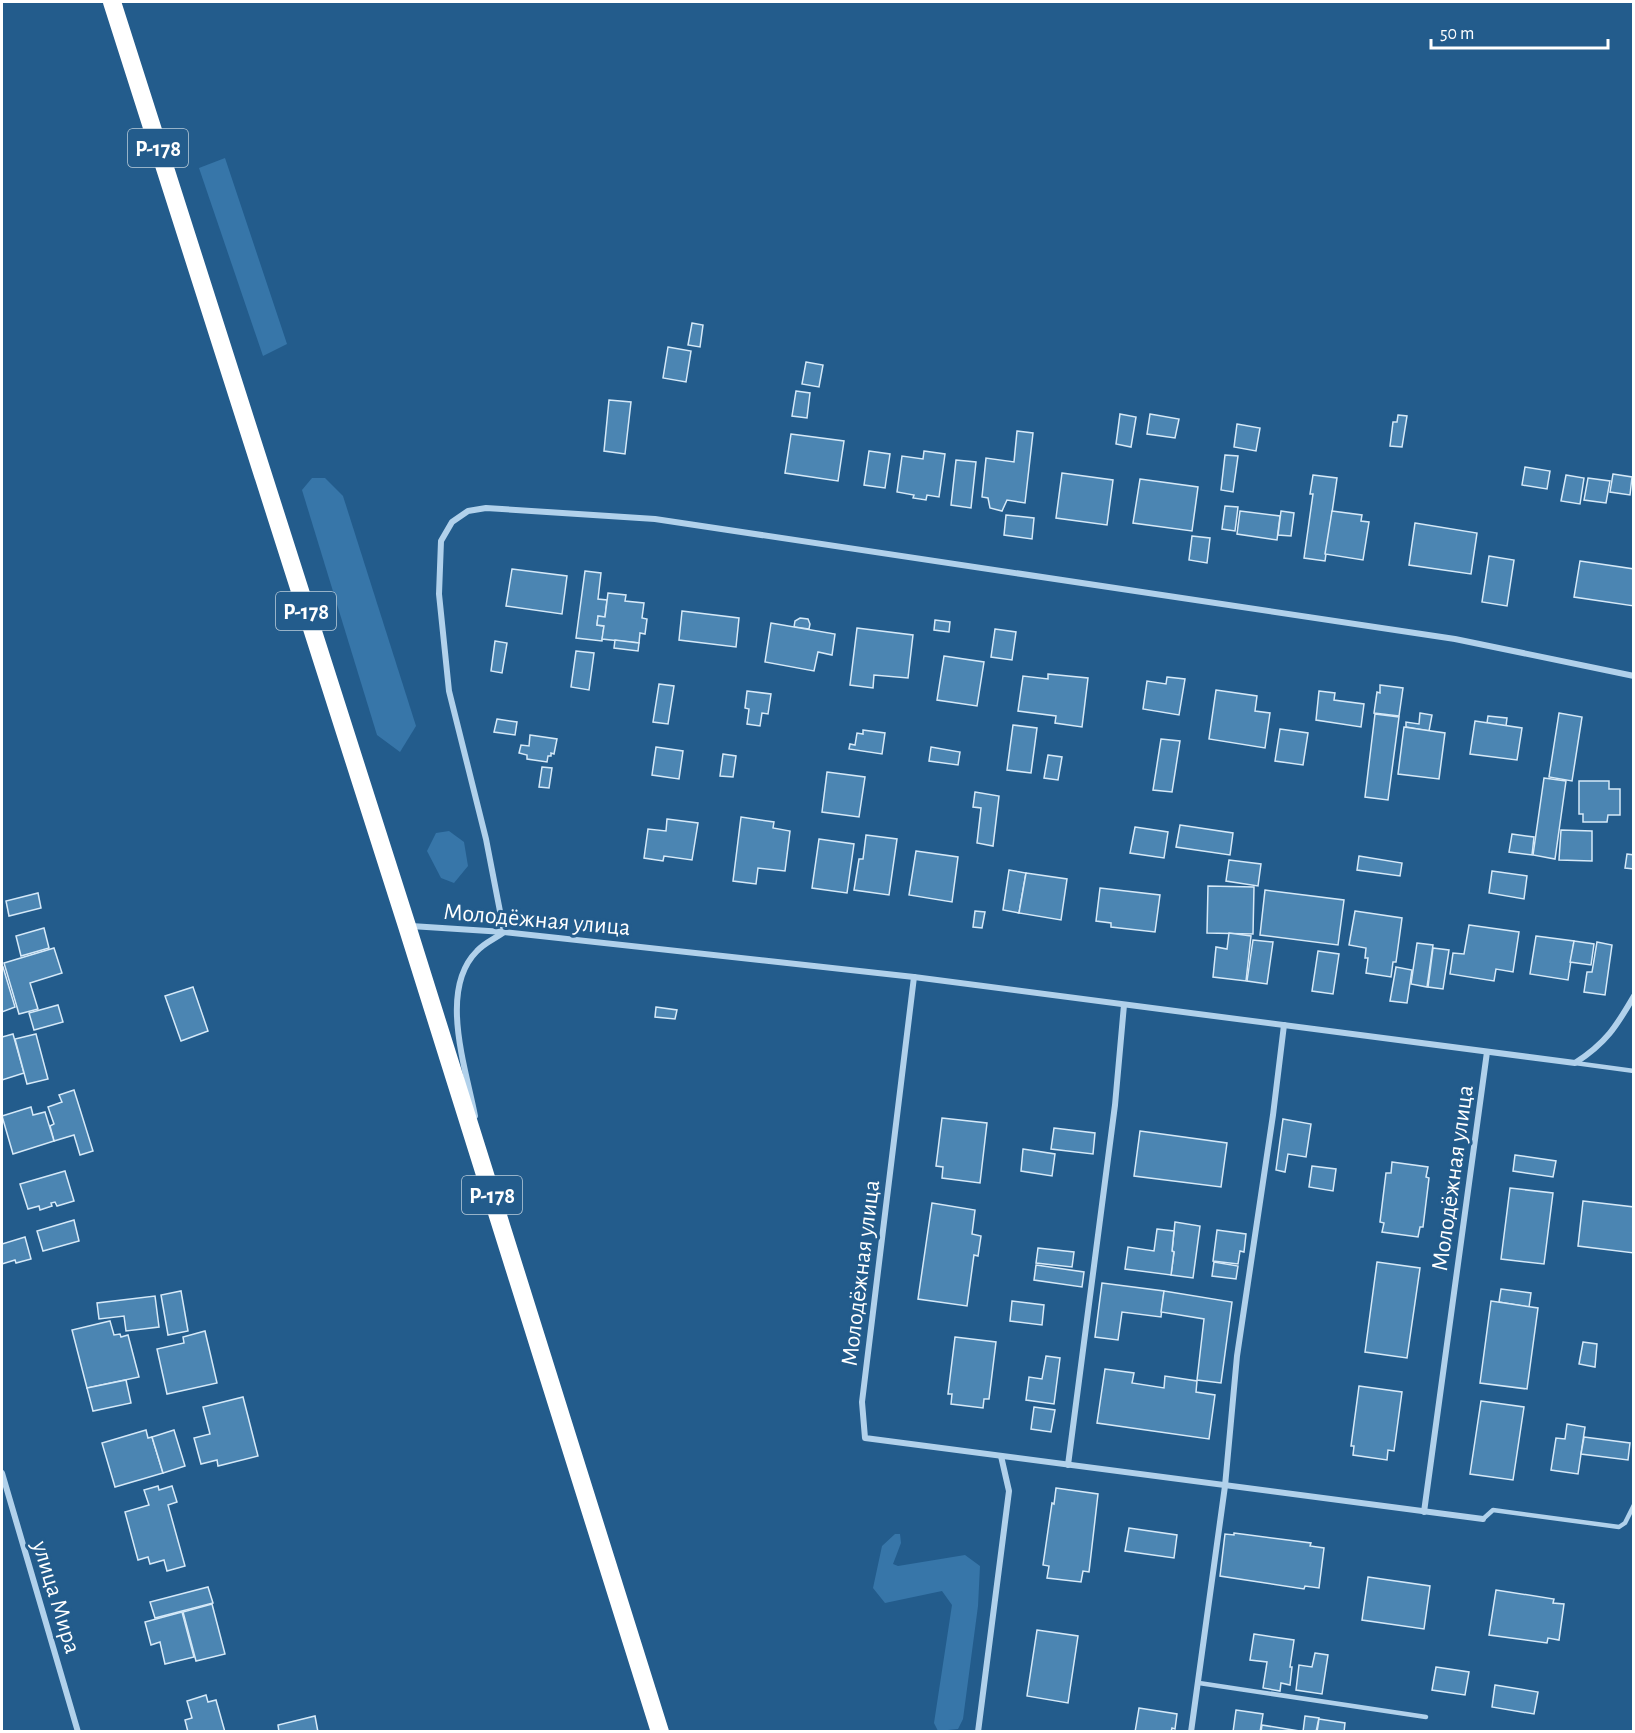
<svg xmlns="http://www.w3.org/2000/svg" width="1635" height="1733" font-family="'Alegreya Sans',sans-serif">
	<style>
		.green { fill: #3776a9 }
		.building { fill: #4b85b2; stroke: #d5e9f8; stroke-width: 1.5 }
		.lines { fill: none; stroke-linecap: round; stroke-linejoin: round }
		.lane { stroke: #b1d1eb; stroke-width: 4.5 }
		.street { stroke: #b1d1eb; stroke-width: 6 }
		.highway { stroke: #fff; stroke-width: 18 }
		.labels { text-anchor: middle; stroke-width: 6; stroke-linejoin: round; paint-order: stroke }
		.shield { fill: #235c8c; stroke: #bdcedc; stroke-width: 1.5 }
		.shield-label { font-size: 22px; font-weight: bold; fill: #fff }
		.street-label { font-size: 24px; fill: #fff; stroke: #235c8c }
	</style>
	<rect width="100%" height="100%" fill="#235c8c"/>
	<g class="green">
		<path d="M225 158 287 344 263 356 199 168Z"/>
		<path d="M312 478H325L343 496 416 726 400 752 377 735 302 490Z"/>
		<path d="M449 831 464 842 468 866 454 883 441 878 427 851 436 833Z"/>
		<path d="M895 1534H900L901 1543 893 1564 898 1566 965 1555 980 1566 978 1606 963 1719 958 1729 938 1731 934 1723 952 1605 942 1591 885 1603 873 1588 882 1546Z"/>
	</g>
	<g class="building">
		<path d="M692 323 703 325 700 347 688 345Z"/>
		<path d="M668 347 691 351 686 382 663 378Z"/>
		<path d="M806 362 823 365 819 387 802 384Z"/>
		<path d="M796 391 810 393 807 418 792 416Z"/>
		<path d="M609 400 631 402 625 454 604 451Z"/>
		<path d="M1120 414 1136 417 1131 447 1116 444Z"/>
		<path d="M1150 414 1179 419 1175 438 1147 434Z"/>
		<path d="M1398 415 1407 416 1402 447 1390 446 1393 422H1397Z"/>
		<path d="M1237 424 1260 428 1256 451 1234 447Z"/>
		<path d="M1017 431 1033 433 1025 503 1007 500 1002 511 990 508 988 498 982 497 986 458 1014 462Z"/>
		<path d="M791 434 844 441 838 481 785 473Z"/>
		<path d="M869 451 890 454 885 488 864 485Z"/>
		<path d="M924 451 945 454 939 497 927 495 926 500 913 498 914 495 897 492 902 456 923 459Z"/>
		<path d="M1225 455 1238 456 1233 492 1221 490Z"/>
		<path d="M956 460 976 462 971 508 951 505Z"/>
		<path d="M1525 467 1550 471 1547 489 1522 485Z"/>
		<path d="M1062 473 1113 480 1107 525 1056 518Z"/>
		<path d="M1613 474 1632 477 1630 495 1610 492Z"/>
		<path d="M1313 475 1337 478 1325 561 1304 558 1313 494H1310Z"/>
		<path d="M1566 475 1584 478 1580 504 1561 501Z"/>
		<path d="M1588 478 1610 481 1606 503 1584 500Z"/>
		<path d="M1140 479 1198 487 1192 531 1133 523Z"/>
		<path d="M1225 506 1238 507 1235 531 1222 529Z"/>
		<path d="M1240 511 1280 516 1277 540 1237 534Z"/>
		<path d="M1281 511 1294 513 1291 536 1278 535Z"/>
		<path d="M1332 511 1362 515 1361 521 1369 522 1363 560 1325 554Z"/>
		<path d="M1006 515 1034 518 1032 539 1004 535Z"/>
		<path d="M1415 523 1477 533 1471 574 1409 565Z"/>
		<path d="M1192 536 1210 538 1207 563 1189 560Z"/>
		<path d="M1489 556 1514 560 1507 606 1482 602Z"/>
		<path d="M1580 561 1634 569V606L1574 597Z"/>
		<path d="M512 569 567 576 562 614 506 606Z"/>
		<path d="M585 571 601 573 598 599 607 600 605 617 598 616 597 625 604 626 602 641 576 638Z"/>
		<path d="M608 593 626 595 625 601 644 603 642 618 647 619 645 634 640 633 639 643 602 639 604 626 597 625 598 616 605 617Z"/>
		<path d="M682 611 739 618 736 647 679 640Z"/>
		<path d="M800 618 808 619 810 624 809 629 794 627 795 621Z"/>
		<path d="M935 620 950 622 949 632 934 630Z"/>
		<path d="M771 623 835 634 832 655 818 652 814 671 765 662Z"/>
		<path d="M857 628 913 635 908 678 874 675 873 688 850 685Z"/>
		<path d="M995 629 1016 632 1012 660 991 657Z"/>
		<path d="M615 640 639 643 638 651 614 648Z"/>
		<path d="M495 641 507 643 502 673 491 671Z"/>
		<path d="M576 651 594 653 589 690 571 687Z"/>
		<path d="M944 656 984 662 977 706 937 700Z"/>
		<path d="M1048 674 1088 678 1082 727 1055 723 1056 716 1018 711 1023 676 1048 679Z"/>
		<path d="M1167 677 1185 679 1179 715 1143 709 1147 681 1166 684Z"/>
		<path d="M659 684 674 686 668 724 653 722Z"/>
		<path d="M1380 685 1403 688 1399 716 1374 713 1377 692 1380 693Z"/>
		<path d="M1216 690 1257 696 1255 711 1270 713 1265 748 1209 739Z"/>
		<path d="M747 691 771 694 768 714 762 713 760 726 747 724 749 709 745 708Z"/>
		<path d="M1319 691 1335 693 1334 700 1364 704 1361 727 1316 720Z"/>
		<path d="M1420 713 1432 715 1429 731 1406 727V722L1419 724Z"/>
		<path d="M1559 713 1582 717 1572 781 1549 777Z"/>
		<path d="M1375 714 1399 717 1388 800 1365 797Z"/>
		<path d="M1488 716 1507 718 1506 726 1487 723Z"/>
		<path d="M497 719 517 722 515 735 494 732Z"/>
		<path d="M1475 721 1522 728 1517 760 1470 754Z"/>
		<path d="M1013 725 1037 728 1031 773 1007 770Z"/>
		<path d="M1404 727 1445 733 1439 779 1398 774Z"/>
		<path d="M1280 729 1308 733 1303 765 1275 761Z"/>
		<path d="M863 730 885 733 882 754 849 749 850 744 855 745 857 733 863 734Z"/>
		<path d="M530 735 557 739 554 754 551 753V756H548L547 762 527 759V755L519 753 521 745 529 746Z"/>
		<path d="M1161 739 1180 741 1172 792 1153 790Z"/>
		<path d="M656 747 683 751 679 779 652 775Z"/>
		<path d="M931 747 960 752 958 765 929 761Z"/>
		<path d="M723 754 736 756 733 777 720 776Z"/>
		<path d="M1048 755 1062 757 1058 780 1044 778Z"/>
		<path d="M542 767 552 768 549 788 539 787Z"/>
		<path d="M827 772 865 777 859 817 822 812Z"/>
		<path d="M1544 778 1566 781 1555 859 1533 855Z"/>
		<path d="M1579 781H1609V789H1620V815H1608L1607 822H1583V814H1579Z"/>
		<path d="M975 792 999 796 993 846 977 843 981 808 973 807Z"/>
		<path d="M741 817 774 822 773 828 790 831 785 871 758 868 756 884 733 881Z"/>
		<path d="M667 819 698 823 692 860 664 856 663 861 644 858 648 829 666 831Z"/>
		<path d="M1180 825 1233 833 1230 855 1176 847Z"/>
		<path d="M1135 827 1168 832 1164 858 1130 853Z"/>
		<path d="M1561 830 1592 831V861L1559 860Z"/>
		<path d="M1512 834 1534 837 1532 855 1509 852Z"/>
		<path d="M866 835 897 839 889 895 854 890 859 859H863Z"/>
		<path d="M819 839 854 844 847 893 812 888Z"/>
		<path d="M916 851 958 857 952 902 909 895Z"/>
		<path d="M1627 854 1634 855V869L1625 868Z"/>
		<path d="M1359 856 1402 863 1400 876 1357 870Z"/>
		<path d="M1229 860 1261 864 1258 886 1226 881Z"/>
		<path d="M1009 870 1026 873 1019 913 1003 910Z"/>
		<path d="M1492 871 1527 876 1524 899 1489 893Z"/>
		<path d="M1026 873 1067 879 1061 920 1019 913Z"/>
		<path d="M1208 886 1254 887 1253 934 1207 933Z"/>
		<path d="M1100 888 1160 895 1155 932 1111 927V923L1096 921Z"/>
		<path d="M1265 890 1344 900 1338 945 1260 935Z"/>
		<path d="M38 893 41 908 9 916 6 901Z"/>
		<path d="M975 911 985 912 982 928 973 927Z"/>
		<path d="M1355 911 1402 918 1396 962H1393L1391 977 1366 973 1368 958H1365L1366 948 1349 945Z"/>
		<path d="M1469 925 1519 932 1513 972 1496 969 1494 981 1450 974 1453 953 1464 954Z"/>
		<path d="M44 928 49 948 21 956 16 936Z"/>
		<path d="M1229 933 1251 936 1246 981 1213 977 1216 947 1227 949Z"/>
		<path d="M1536 936 1574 941 1568 980 1530 974Z"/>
		<path d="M1253 940 1273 942 1267 984 1247 981Z"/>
		<path d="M1574 941 1594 944 1591 965 1570 962Z"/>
		<path d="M1597 942 1612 945 1605 995 1584 992 1587 972H1592Z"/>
		<path d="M1417 943 1433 945 1427 987 1411 984Z"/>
		<path d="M54 948 62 973 30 983 38 1009 19 1014 4 963Z"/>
		<path d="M1433 948 1449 950 1443 989 1428 987Z"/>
		<path d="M1318 951 1339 954 1333 994 1312 991Z"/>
		<path d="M3 967 15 1007 2 1012V968Z"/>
		<path d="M1396 967 1412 970 1407 1003 1390 1001Z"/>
		<path d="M193 987 208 1031 181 1041 165 996Z"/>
		<path d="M58 1005 63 1022 34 1030 29 1013Z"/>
		<path d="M656 1007 677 1010 675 1019 655 1017Z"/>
		<path d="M13 1034 24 1073 2 1080V1037Z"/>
		<path d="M36 1034 48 1079 27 1084 15 1039Z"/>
		<path d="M74 1090 93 1151 80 1155 74 1135 54 1141 50 1126 54 1124 48 1107 62 1102 59 1095Z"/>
		<path d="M31 1107 33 1115 45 1112 54 1141 13 1154 2 1116Z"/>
		<path d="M942 1118 987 1123 980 1183 942 1178 943 1167 936 1166Z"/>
		<path d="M1283 1119 1311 1124 1306 1157 1288 1154 1285 1172 1276 1170Z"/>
		<path d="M1054 1128 1095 1133 1093 1154 1051 1149Z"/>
		<path d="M1140 1131 1227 1143 1221 1187 1134 1176Z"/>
		<path d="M1023 1149 1055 1154 1052 1176 1021 1171Z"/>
		<path d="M1515 1155 1556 1161 1553 1177 1513 1171Z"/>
		<path d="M1392 1162 1428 1167 1426 1177 1429 1178 1423 1227H1420L1418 1237 1382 1232 1384 1223 1380 1222 1386 1173H1391Z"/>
		<path d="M1312 1166 1336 1169 1333 1191 1309 1187Z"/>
		<path d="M65 1171 74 1201 57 1206 55 1202 51 1203 52 1206 40 1210 39 1206 28 1209 20 1184Z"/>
		<path d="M1510 1188 1553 1193 1544 1264 1501 1259Z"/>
		<path d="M1583 1201 1634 1207V1253L1578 1246Z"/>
		<path d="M932 1203 975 1210 972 1234 981 1236 978 1256 974 1255 967 1306 918 1299Z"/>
		<path d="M74 1220 79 1241 43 1251 37 1231Z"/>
		<path d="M1175 1222 1200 1226 1193 1278 1171 1275 1174 1252 1172 1251Z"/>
		<path d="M1157 1229 1174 1231 1172 1251 1174 1252 1171 1275 1125 1269 1128 1247 1154 1251Z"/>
		<path d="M1217 1230 1246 1234 1244 1252 1240 1251 1238 1264 1213 1261Z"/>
		<path d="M25 1237 31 1259 16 1263 15 1260 2 1264V1244Z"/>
		<path d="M1038 1248 1074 1252 1072 1267 1036 1263Z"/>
		<path d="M1214 1262 1238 1266 1236 1279 1212 1276Z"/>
		<path d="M1377 1262 1420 1268 1407 1358 1365 1352Z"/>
		<path d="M1036 1265 1084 1272 1082 1287 1034 1280Z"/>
		<path d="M1102 1283 1164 1291 1161 1317 1122 1312 1118 1340 1095 1337Z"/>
		<path d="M1501 1289 1531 1293 1529 1307 1499 1302Z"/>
		<path d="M181 1291 188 1331 168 1335 161 1295Z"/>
		<path d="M1164 1291 1232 1302 1221 1383 1197 1380 1204 1319 1161 1312Z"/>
		<path d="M155 1296 159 1327 126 1331 124 1316 99 1319 97 1303Z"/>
		<path d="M1012 1301 1044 1305 1042 1325 1010 1321Z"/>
		<path d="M1491 1301 1538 1308 1527 1389 1480 1383Z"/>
		<path d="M110 1321 114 1335 120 1334 121 1337 128 1335 139 1377 87 1388 72 1330Z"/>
		<path d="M205 1331 217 1383 167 1394 157 1349 184 1343 183 1337Z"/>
		<path d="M955 1337 996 1342 989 1399H984L983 1408 951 1404 952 1394H948Z"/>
		<path d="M1583 1342 1597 1344 1595 1367 1579 1364Z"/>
		<path d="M1046 1356 1060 1358 1054 1404 1026 1400 1029 1377 1042 1379Z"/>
		<path d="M1105 1369 1134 1373 1132 1383 1164 1388 1165 1376 1197 1381 1196 1392 1215 1395 1209 1439 1097 1423Z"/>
		<path d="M126 1380 131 1403 93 1411 87 1388Z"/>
		<path d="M1359 1386 1402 1392 1394 1451 1388 1450 1387 1460 1353 1455 1354 1446H1351Z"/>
		<path d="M243 1397 258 1456 218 1466 217 1460 201 1464 194 1438 210 1434 203 1407Z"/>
		<path d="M1481 1401 1524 1407 1513 1480 1470 1474Z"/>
		<path d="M1034 1407 1055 1410 1051 1432 1031 1429Z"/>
		<path d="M1567 1424 1585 1427 1578 1474 1551 1470 1556 1438 1565 1439Z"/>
		<path d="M146 1430 148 1438 152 1437 163 1473 115 1487 102 1443Z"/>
		<path d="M174 1430 185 1466 163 1473 152 1437Z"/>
		<path d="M1584 1437 1630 1443 1628 1460 1581 1454Z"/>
		<path d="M158 1486 159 1490 172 1486 177 1502 168 1505 185 1566 167 1571 164 1560 150 1564 148 1557 138 1560 125 1512 149 1505 144 1490Z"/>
		<path d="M1056 1488 1098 1494 1089 1572 1083 1571 1081 1582 1047 1578 1049 1566 1043 1565 1052 1503 1054 1504Z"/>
		<path d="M1129 1528 1177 1535 1174 1558 1125 1551Z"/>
		<path d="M1234 1533 1311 1543 1310 1546 1324 1548 1319 1588 1305 1586 1304 1589 1220 1576 1225 1534 1234 1535Z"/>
		<path d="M1368 1577 1430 1586 1424 1629 1362 1620Z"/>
		<path d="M208 1587 213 1603 155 1618 150 1602Z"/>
		<path d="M1496 1590 1554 1599 1553 1603 1564 1604 1559 1640 1548 1638 1547 1643 1489 1635Z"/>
		<path d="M212 1604 225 1654 196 1661 183 1612Z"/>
		<path d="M182 1612 194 1657 165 1664 160 1642 151 1645 145 1622Z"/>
		<path d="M1037 1630 1078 1636 1068 1703 1027 1696Z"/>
		<path d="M1254 1634 1294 1640 1290 1667H1292L1290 1685 1281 1683 1280 1691 1263 1688 1267 1662 1250 1660Z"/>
		<path d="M1315 1653 1328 1655 1322 1694 1296 1690 1299 1665 1312 1667Z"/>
		<path d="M1436 1667 1469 1672 1465 1695 1432 1690Z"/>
		<path d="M1495 1685 1538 1692 1534 1714 1492 1707Z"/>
		<path d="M206 1695 208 1702 216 1700 225 1732H188L185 1720 192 1718 187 1701Z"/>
		<path d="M1139 1708 1177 1714 1175 1729 1172 1728 1171 1732H1135Z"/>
		<path d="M1236 1710 1263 1714 1260 1732H1233Z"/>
		<path d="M315 1716 318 1732H279L278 1725Z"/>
		<path d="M1305 1716 1319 1718 1316 1732H1303Z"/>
		<path d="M1319 1719 1345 1723 1344 1732H1317Z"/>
		<path d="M1262 1725 1299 1731V1732H1261Z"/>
	</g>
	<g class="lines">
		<g class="lane">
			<path d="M1575 1063 1634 1071"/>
			<path d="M1483 1519 1493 1510 1619 1527 1625 1523 1634 1505"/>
			<path d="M1199 1683 1426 1717"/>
		</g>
		<g class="street">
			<path d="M411 926 504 932 914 977 1575 1063C1606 1043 1616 1027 1634 996"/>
			<path d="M914 977 862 1402 865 1438 1483 1519"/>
			<path d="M475 1116C466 1068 438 990 477 951 484 943 496 938 504 932L486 839 449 691 439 594 441 541 452 522 468 511 486 508 655 519 1455 639 1634 676"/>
			<path d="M1068 1465 1115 1105 1124 1005"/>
			<path d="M2 1473 78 1732"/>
			<path d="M1424 1512 1487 1052"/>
			<path d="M978 1732 1009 1491 1001 1456"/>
			<path d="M1191 1732 1225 1486 1237 1356 1273 1115 1284 1025"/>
		</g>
		<path class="highway" d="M112 2 407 926 660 1732"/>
	</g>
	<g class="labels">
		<g class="shield">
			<rect x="128" y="129" width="60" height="38" rx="4.5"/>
			<rect x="276" y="592" width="60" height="38" rx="4.5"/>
			<rect x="462" y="1176" width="60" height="38" rx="4.5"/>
		</g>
		<g class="shield-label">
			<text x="158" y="156">Р-178</text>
			<text x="306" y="619">Р-178</text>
			<text x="492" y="1203">Р-178</text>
		</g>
		<g class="street-label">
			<text transform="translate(537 919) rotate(5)" y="8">Молодёжная улица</text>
			<text transform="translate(1452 1178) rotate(-82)" y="8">Молодёжная улица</text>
			<text transform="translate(860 1273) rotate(-83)" y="8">Молодёжная улица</text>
			<text transform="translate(57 1597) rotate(73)" y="8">улица Мира</text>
		</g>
	</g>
	<rect width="1635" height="1733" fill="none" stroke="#ffffff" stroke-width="6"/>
	<path d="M1431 39v9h177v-9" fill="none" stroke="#ffffff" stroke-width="3"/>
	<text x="1440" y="39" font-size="18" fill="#ffffff" stroke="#235c8c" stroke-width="4.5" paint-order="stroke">50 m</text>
</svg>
